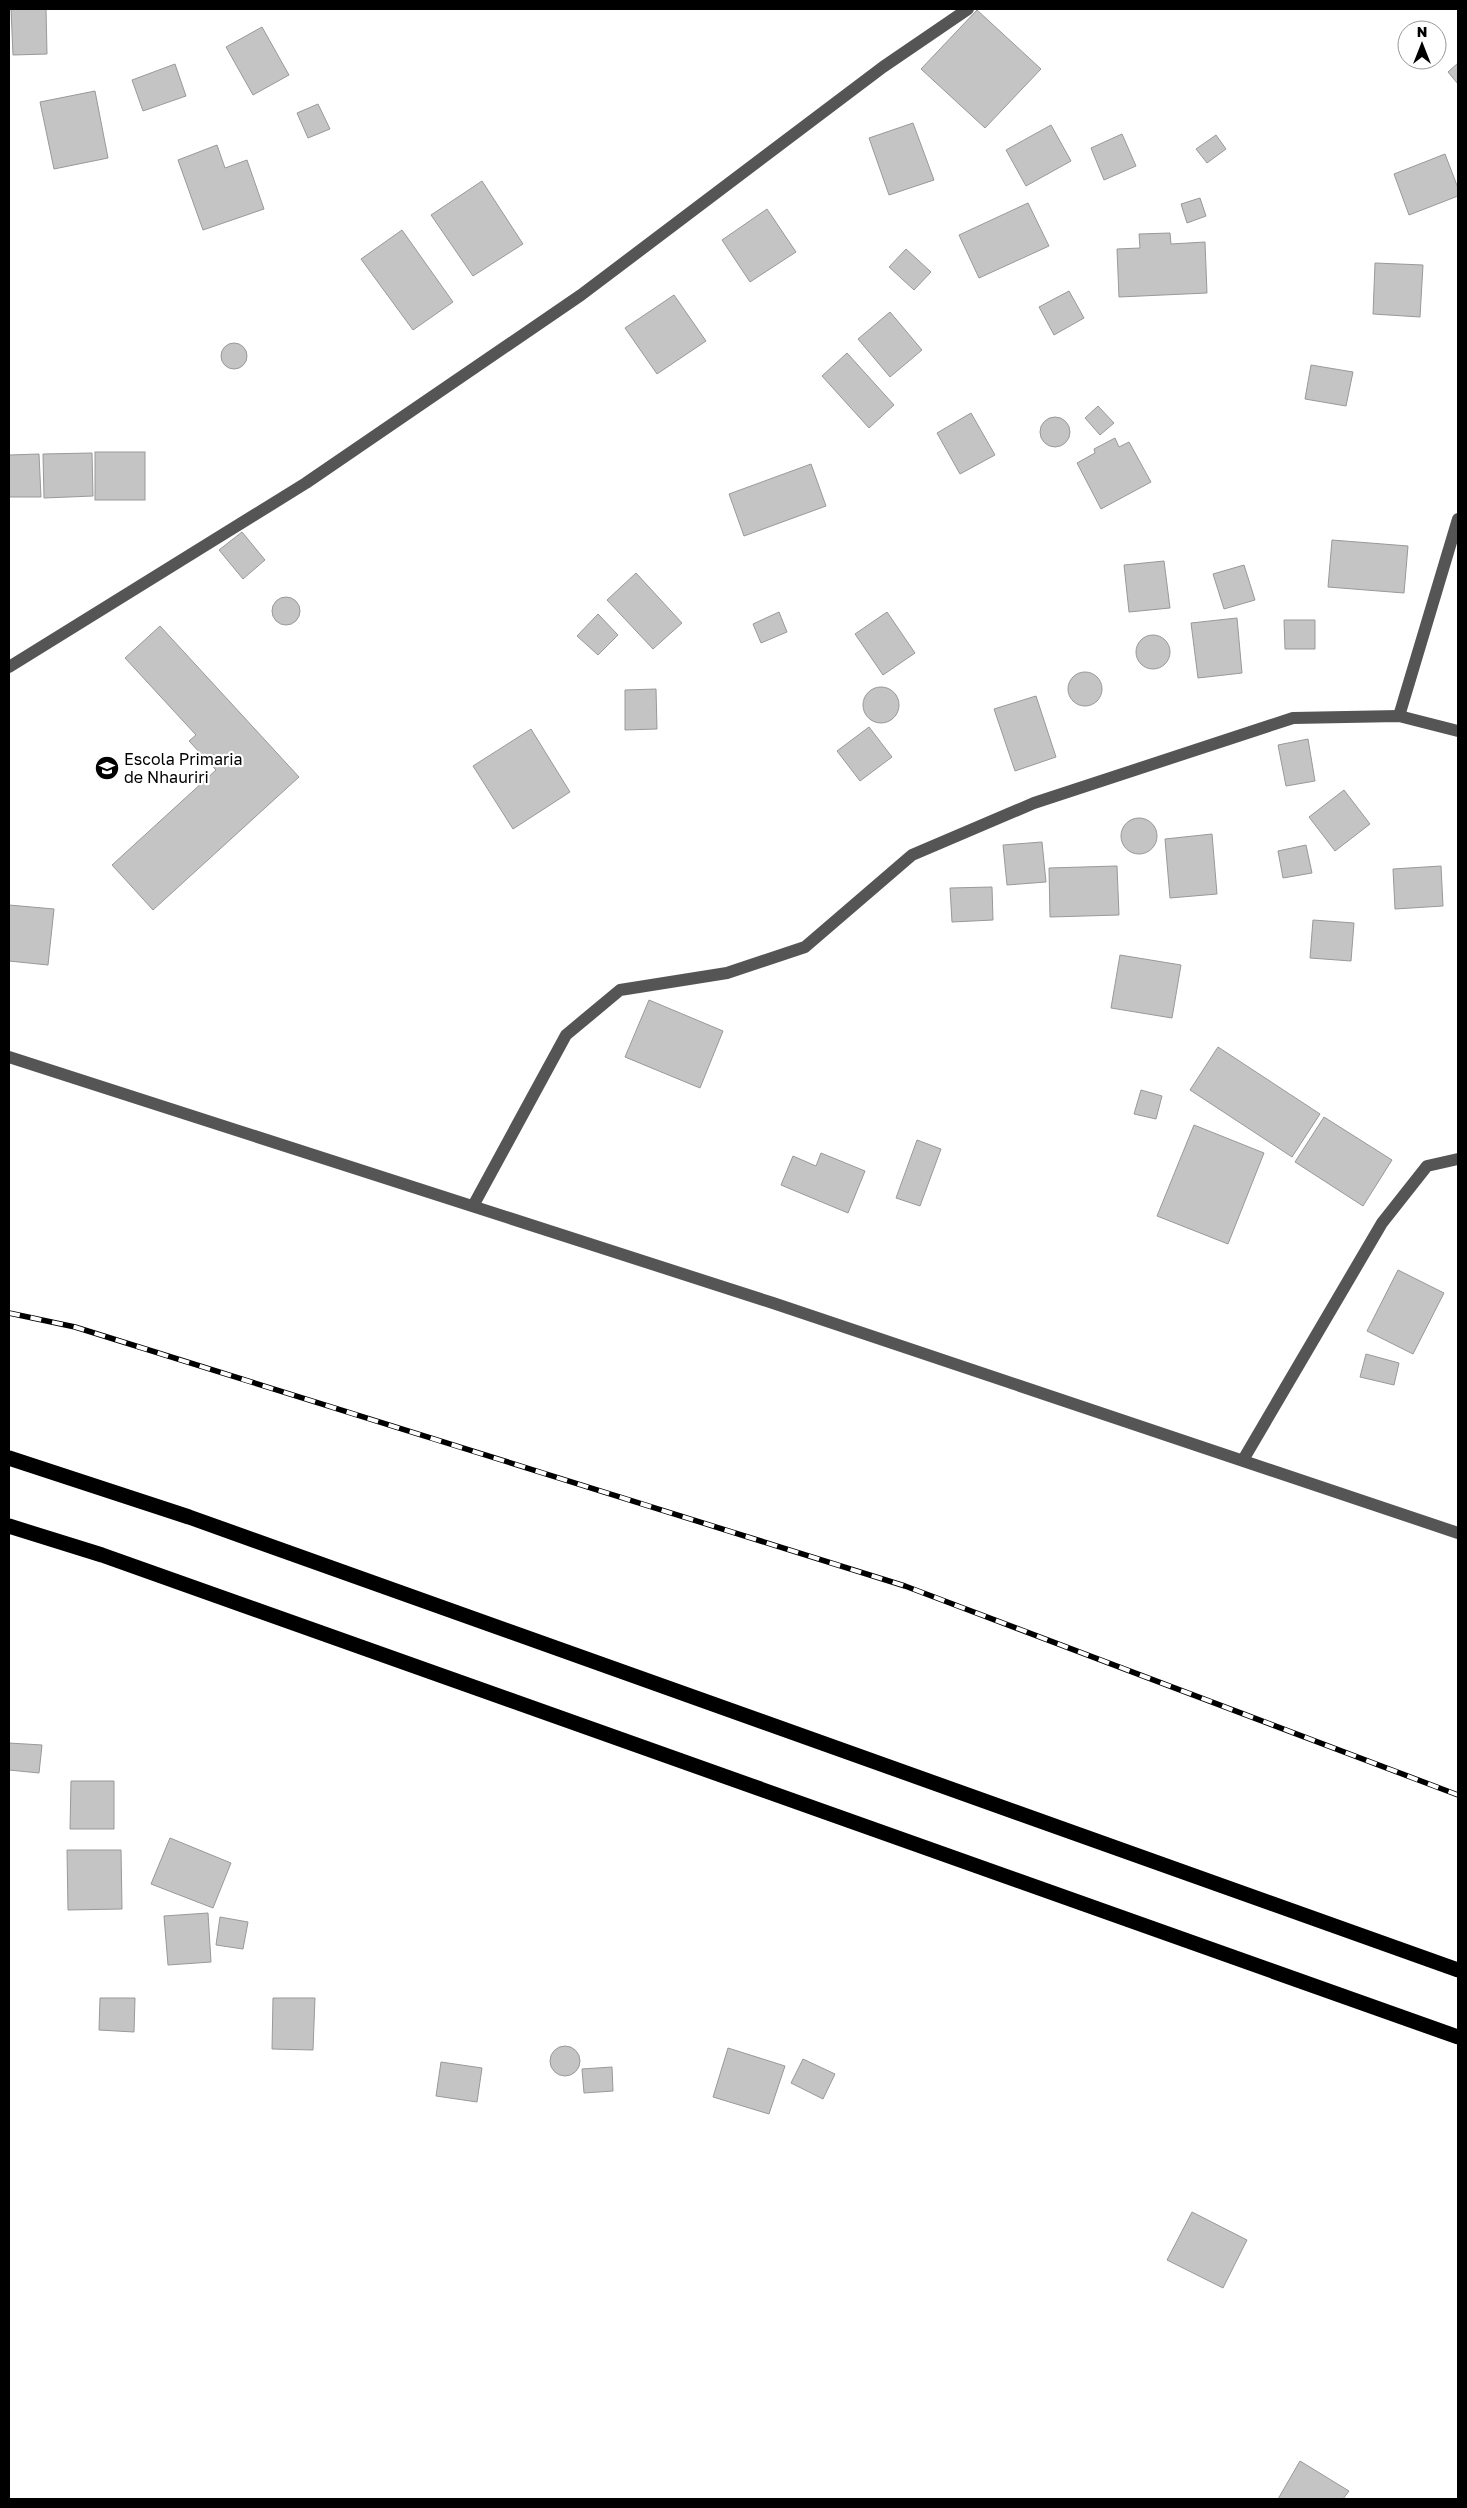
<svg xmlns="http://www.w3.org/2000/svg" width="1467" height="2508" font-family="'Golos Text',sans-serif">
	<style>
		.building { fill: #c4c4c4; stroke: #999 }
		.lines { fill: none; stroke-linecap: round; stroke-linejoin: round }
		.minor { stroke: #555; stroke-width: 12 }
		.highway { stroke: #000; stroke-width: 15 }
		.rail-casing { stroke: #000; stroke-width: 5.5 }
		.rail { stroke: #fff; stroke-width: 4; stroke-dasharray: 11; stroke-linecap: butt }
		.labels { text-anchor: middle; stroke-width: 4.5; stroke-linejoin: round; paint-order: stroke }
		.poi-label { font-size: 16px; fill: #000; stroke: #fff; text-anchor: start }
	</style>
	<rect width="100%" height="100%" fill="#fff"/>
	<g class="building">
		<path d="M11 9H46L47 54 13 55Z"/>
		<path d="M977 10 1041 69 985 128 921 69Z"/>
		<path d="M262 27 289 75 253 95 226 47Z"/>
		<path d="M1458 63V84L1448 72Z"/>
		<path d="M175 64 186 96 143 111 132 80Z"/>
		<path d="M95 91 108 158 54 169 40 102Z"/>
		<path d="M318 104 330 129 308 138 297 113Z"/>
		<path d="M913 123 934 180 889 195 869 138Z"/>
		<path d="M1051 125 1071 161 1026 186 1006 150Z"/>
		<path d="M1122 134 1136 166 1104 180 1091 148Z"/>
		<path d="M1216 135 1226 149 1207 163 1196 149Z"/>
		<path d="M217 145 225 168 247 160 264 209 203 230 178 160Z"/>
		<path d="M1445 154 1458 188V196L1409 215 1394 174Z"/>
		<path d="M482 181 523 244 473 276 431 215Z"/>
		<path d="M1200 198 1206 216 1187 223 1181 204Z"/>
		<path d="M1028 203 1049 246 979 278 959 235Z"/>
		<path d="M767 209 796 252 750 282 722 240Z"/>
		<path d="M402 230 453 302 413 330 361 259Z"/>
		<path d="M1170 233 1171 244 1205 242 1207 293 1119 297 1117 249 1140 248 1139 234Z"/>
		<path d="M906 249 931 272 914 290 889 267Z"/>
		<path d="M1375 263 1423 265 1420 317 1373 314Z"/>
		<path d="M1069 291 1084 318 1054 335 1039 307Z"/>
		<path d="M674 295 706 341 657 374 625 328Z"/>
		<path d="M890 312 922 350 890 377 858 339Z"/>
		<circle cx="234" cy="356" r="13"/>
		<path d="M847 353 894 405 869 428 822 376Z"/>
		<path d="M1311 365 1353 372 1346 406 1305 399Z"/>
		<path d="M1098 406 1114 423 1100 435 1085 418Z"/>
		<path d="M971 413 995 455 960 474 937 433Z"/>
		<circle cx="1055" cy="432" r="15"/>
		<path d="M1115 438 1119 447 1129 442 1151 482 1101 509 1077 463 1095 453 1094 449Z"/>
		<rect x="95" y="452" width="50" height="48"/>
		<path d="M92 453 93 496 44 498 43 454Z"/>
		<path d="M39 454 41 497H9V455Z"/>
		<path d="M811 464 826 506 744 536 729 494Z"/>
		<path d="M242 532 265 560 243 579 219 550Z"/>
		<path d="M1332 540 1408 546 1404 593 1328 587Z"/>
		<path d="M1164 561 1170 608 1129 612 1124 565Z"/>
		<path d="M1244 565 1255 600 1224 609 1213 574Z"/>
		<path d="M636 573 682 623 653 649 607 600Z"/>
		<circle cx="286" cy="611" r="14"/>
		<path d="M779 612 787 632 761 643 753 624Z"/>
		<path d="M887 612 915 653 883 675 855 634Z"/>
		<path d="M598 614 618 635 598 655 577 636Z"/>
		<path d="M1237 618 1242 673 1198 678 1191 623Z"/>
		<path d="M1284 620H1315V649H1285Z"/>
		<path d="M160 626 299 777 153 910 112 865 216 770 189 741 196 735 125 658Z"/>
		<circle cx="1153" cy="652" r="17"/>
		<circle cx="1085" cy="689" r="17"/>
		<circle cx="881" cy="705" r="18"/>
		<path d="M656 689 657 729 625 730V690Z"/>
		<path d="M1036 696 1056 757 1015 771 994 709Z"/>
		<path d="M869 727 892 757 860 781 837 751Z"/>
		<path d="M531 729 570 792 513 829 473 766Z"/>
		<path d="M1308 739 1315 781 1286 786 1278 745Z"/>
		<path d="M1344 790 1370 824 1335 851 1309 817Z"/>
		<circle cx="1139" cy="836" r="18"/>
		<path d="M1212 834 1217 894 1170 898 1165 839Z"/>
		<path d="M1042 842 1046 882 1007 885 1003 845Z"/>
		<path d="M1306 845 1312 873 1283 878 1278 851Z"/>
		<path d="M1117 866 1119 915 1050 917 1049 868Z"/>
		<path d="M1441 866 1443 906 1395 909 1393 869Z"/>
		<path d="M992 887 993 920 952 922 950 888Z"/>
		<path d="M9 905 54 909 48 965 9 961Z"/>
		<path d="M1313 920 1354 923 1351 961 1310 958Z"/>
		<path d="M1120 955 1181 965 1172 1018 1111 1008Z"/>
		<path d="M649 1000 723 1031 700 1088 625 1057Z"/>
		<path d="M1218 1047 1320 1114 1292 1157 1190 1090Z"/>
		<path d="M1141 1090 1162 1096 1156 1119 1134 1114Z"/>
		<path d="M1324 1117 1392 1160 1363 1206 1295 1162Z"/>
		<path d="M1194 1125 1264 1153 1228 1244 1157 1216Z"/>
		<path d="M917 1140 941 1149 920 1206 896 1198Z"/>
		<path d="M821 1153 865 1171 848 1213 781 1185 793 1156 816 1166Z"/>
		<path d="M1398 1270 1444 1293 1413 1354 1367 1331Z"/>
		<path d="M1366 1354 1399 1363 1394 1385 1360 1377Z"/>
		<path d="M9 1743 42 1745 39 1773 9 1770Z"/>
		<path d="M71 1781H114V1829H70Z"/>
		<path d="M170 1838 231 1863 213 1908 151 1884Z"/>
		<path d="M67 1850H121L122 1909 68 1910Z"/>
		<path d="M208 1913 211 1962 168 1965 164 1916Z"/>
		<path d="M220 1917 248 1922 243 1949 216 1945Z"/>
		<path d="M100 1998H135L134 2032 99 2030Z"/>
		<path d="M273 1998H315L313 2050 272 2049Z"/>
		<circle cx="565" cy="2061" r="15"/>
		<path d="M728 2048 785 2066 769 2114 713 2097Z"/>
		<path d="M803 2059 835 2074 823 2099 791 2083Z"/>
		<path d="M441 2062 482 2068 477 2102 436 2096Z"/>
		<path d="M612 2067 613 2091 584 2093 582 2069Z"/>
		<path d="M1192 2212 1247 2240 1223 2288 1167 2260Z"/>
		<path d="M1300 2461 1349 2491 1343 2499H1278Z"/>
	</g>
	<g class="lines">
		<g class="minor">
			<path d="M9 667 306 483 581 295 883 67 968 9"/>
			<path d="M1399 716 1458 519"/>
			<path d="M9 1057 773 1303 1458 1533"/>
			<path d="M473 1206 566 1035 620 990 727 973 805 947 912 855 1034 803 1293 718 1399 716 1458 731"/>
			<path d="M1243 1460 1382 1223 1427 1166 1458 1159"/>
		</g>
		<g class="highway">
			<path d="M9 1458 189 1517 1458 1970"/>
			<path d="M9 1526 102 1555 1458 2037"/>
		</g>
		<g class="rail-casing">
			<path id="rail" d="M9 1313 75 1327 905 1586 1458 1795"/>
		</g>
		<use href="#rail" class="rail"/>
	</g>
	<defs>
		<g id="school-disc" transform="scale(1.25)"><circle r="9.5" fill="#000" stroke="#fff"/><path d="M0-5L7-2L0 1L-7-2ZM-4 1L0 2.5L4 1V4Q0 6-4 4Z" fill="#fff"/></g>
	</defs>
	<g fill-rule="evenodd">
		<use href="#school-disc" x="107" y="768"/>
	</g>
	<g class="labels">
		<g class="poi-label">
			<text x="124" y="765">Escola Primaria<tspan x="124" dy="18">de Nhauriri</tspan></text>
		</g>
	</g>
	<rect width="1467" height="2508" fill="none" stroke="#000000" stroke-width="20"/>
	<g transform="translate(1422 45)"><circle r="24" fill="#ffffff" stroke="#999999"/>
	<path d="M0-4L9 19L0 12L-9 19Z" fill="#000000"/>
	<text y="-8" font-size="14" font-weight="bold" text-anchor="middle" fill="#000000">N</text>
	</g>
</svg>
